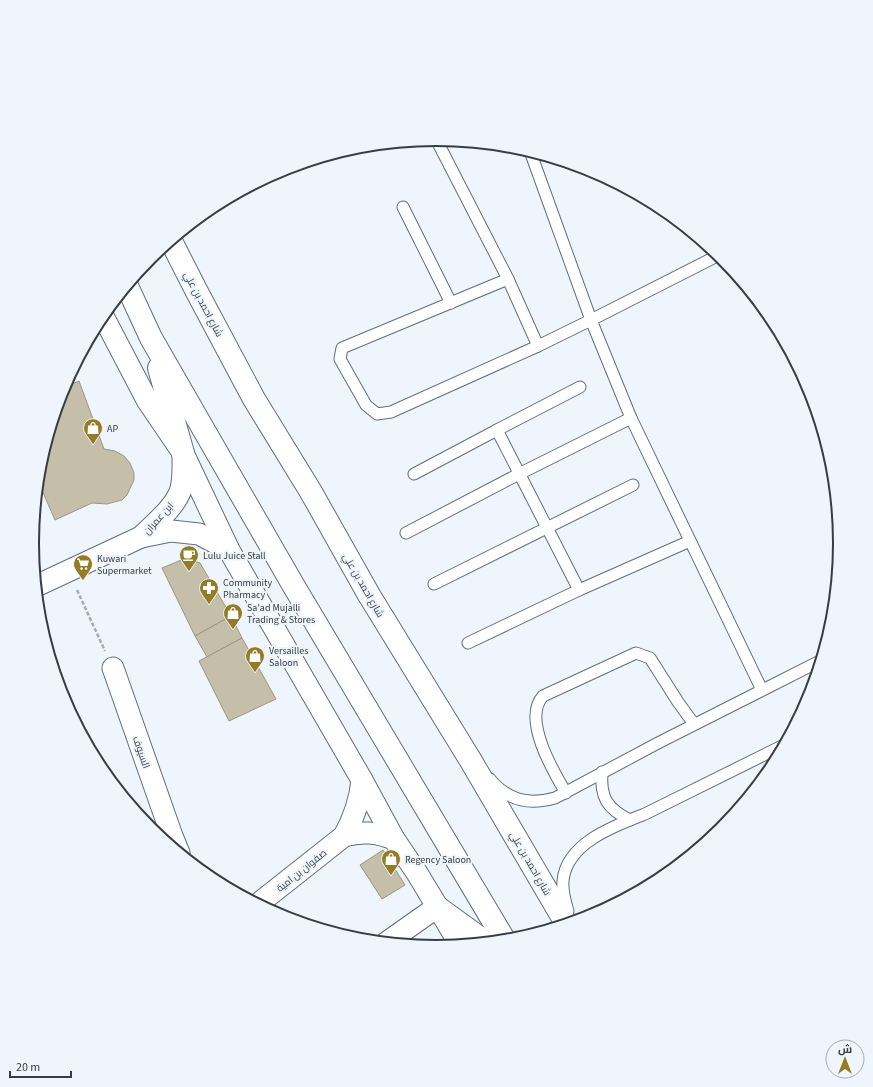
<svg xmlns="http://www.w3.org/2000/svg" width="873" height="1087" font-family="'Source Sans 3',Cairo,sans-serif">
	<style>
		.building { fill: #c5bea8; stroke: #9c9680 }
		.lines { fill: none; stroke-linecap: round; stroke-linejoin: round }
		.lane-casing { stroke: #606f7f; stroke-width: 13 }
		.street-casing { stroke: #606f7f; stroke-width: 23 }
		.primary-casing { stroke: #606f7f; stroke-width: 24 }
		.path { stroke: #a4abb2; stroke-width: 2.5; stroke-dasharray: 4 2; stroke-linecap: butt }
		.lane { stroke: #fff; stroke-width: 11 }
		.street { stroke: #fff; stroke-width: 21 }
		.primary { stroke: #fff; stroke-width: 22 }
		.labels { text-anchor: middle; stroke-width: 4; stroke-linejoin: round; paint-order: stroke }
		.street-label { font-size: 10px; fill: #363d44; stroke: #eef5fd }
		.poi-label { font-size: 10px; fill: #363d44; stroke: #eef5fd; text-anchor: start }
		.rim { fill: none; stroke: #363d44; stroke-width: 2 }
	</style>
	<rect width="100%" height="100%" fill="#eef5fd"/>
	<g class="building">
		<path d="M79 381 104 449 115 451 124 456 130 463 134 473V480L127 495 122 500 107 504 92 503 55 520 38 481 40 464 63 388Z"/>
		<path d="M186 558 200 563 231 616 195 636 162 568Z"/>
		<path d="M231 616 242 638 207 657 195 636Z"/>
		<path d="M242 638 276 699 229 721 199 661Z"/>
		<path d="M383 850 405 885 382 899 360 865Z"/>
	</g>
	<g class="lines">
		<g class="lane-casing">
			<g id="lane">
				<path d="M436 139 508 279 342 348 340 359 366 405 377 414 391 412 538 346 591 320 530 151"/>
				<path d="M403 207 451 303"/>
				<path d="M719 255 591 320 631 418 762 690"/>
				<path d="M508 279 538 346"/>
				<path d="M497 430 580 387"/>
				<path d="M414 474 497 430 579 590"/>
				<path d="M406 533 519 474 631 418"/>
				<path d="M434 584 633 485"/>
				<path d="M468 643 579 590 690 541"/>
				<path d="M602 772C600 797 607 809 630 820"/>
				<path d="M490 779C494 784 499 789 504 792 519 803 537 803 555 798L658 743 822 660"/>
				<path d="M566 793C553 771 522 719 543 696L636 653 650 658 678 702 694 724"/>
				<path d="M568 911C565 901 562 891 563 881 566 843 616 825 645 814L786 744"/>
			</g>
		</g>
		<g class="street-casing">
			<g id="street">
				<path d="M103 316 147 400 183 453 229 550 362 780 394 839 417 873 461 946"/>
				<path d="M141 537C154 524 173 509 180 492 184 480 183 468 183 455"/>
				<path d="M36 586 141 537 171 531 199 534 229 550"/>
				<path d="M113 668 172 836 179 853"/>
				<path d="M344 836C362 831 376 832 394 839"/>
				<path d="M258 904 344 836C354 818 360 801 362 780"/>
				<path d="M386 943 437 907"/>
			</g>
		</g>
		<g class="primary-casing">
			<g id="primary">
				<path d="M171 241 197 292 254 399 311 492 369 595 471 761 567 925"/>
				<path d="M127 286 151 338 292 583 505 941"/>
				<path d="M159 368 183 453"/>
				<path d="M437 907 477 936 485 943"/>
			</g>
		</g>
		<path class="path" d="M77 590 105 651"/>
		<use href="#lane" class="lane"/>
		<use href="#street" class="street"/>
		<use href="#primary" class="primary"/>
	</g>
	<defs>
		<g id="shop-pin" transform="scale(1)"><path d="M0 17L-7.5 6A9.5 9.5 0 1 1 7.5 6Z" fill="#957c23" stroke="#eef5fd"/><path d="M-5-2.5h2.3a2.7 3.5 0 0 1 5.4 0H5L5.5 6h-11ZM-1.5-2.5h3a1.5 2.3 0 0 0-3 0Z" fill="#fff"/></g>
		<g id="cafe-pin" transform="scale(1)"><path d="M0 17L-7.5 6A9.5 9.5 0 1 1 7.5 6Z" fill="#957c23" stroke="#eef5fd"/><path d="M-5.5-4.5H6V0H3Q3 3.5 0 3.5H-2.5Q-5.5 3.5-5.5 0ZM3-3.2v2h1.7v-2ZM-6 4.5H4V6H-6Z" fill="#fff"/></g>
		<g id="supermarket-pin" transform="scale(1)"><path d="M0 17L-7.5 6A9.5 9.5 0 1 1 7.5 6Z" fill="#957c23" stroke="#eef5fd"/><path d="M-6-5.5h2.5l.6 2H6L4.5 2H-2.5L-4.4-4H-6ZM-1.5 3.2a1.3 1.3 0 1 0 .1 0ZM3 3.2a1.3 1.3 0 1 0 .1 0Z" fill="#fff"/></g>
		<g id="pharmacy-pin" transform="scale(1)"><path d="M0 17L-7.5 6A9.5 9.5 0 1 1 7.5 6Z" fill="#957c23" stroke="#eef5fd"/><path d="M-2-6h4v4h4v4h-4v4h-4v-4h-4v-4h4Z" fill="#fff"/></g>
	</defs>
	<g fill-rule="evenodd">
		<use href="#shop-pin" x="93" y="428"/>
		<use href="#cafe-pin" x="189" y="555"/>
		<use href="#supermarket-pin" x="83" y="564"/>
		<use href="#pharmacy-pin" x="209" y="588"/>
		<use href="#shop-pin" x="233" y="613"/>
		<use href="#shop-pin" x="255" y="656"/>
		<use href="#shop-pin" x="391" y="859"/>
	</g>
	<g class="labels">
		<g class="street-label">
			<text transform="translate(204 304) rotate(62)" y="4">شارع احمد بن علي</text>
			<text transform="translate(158 518) rotate(-48)" y="4">ابن عمران</text>
			<text transform="translate(364 585) rotate(60)" y="4">شارع احمد بن علي</text>
			<text transform="translate(142 752) rotate(71)" y="4">السيوف</text>
			<text transform="translate(531 863) rotate(60)" y="4">شارع احمد بن علي</text>
			<text transform="translate(301 870) rotate(-39)" y="4">صفوان بن امية</text>
		</g>
		<g class="poi-label">
			<text x="107" y="432">AP</text>
			<text x="203" y="559">Lulu Juice Stall</text>
			<text x="97" y="562">Kuwari<tspan x="97" dy="12">Supermarket</tspan></text>
			<text x="223" y="586">Community<tspan x="223" dy="12">Pharmacy</tspan></text>
			<text x="247" y="611">Sa'ad Mujalli<tspan x="247" dy="12">Trading &amp; Stores</tspan></text>
			<text x="269" y="654">Versailles<tspan x="269" dy="12">Saloon</tspan></text>
			<text x="405" y="863">Regency Saloon</text>
		</g>
	</g>
	<path d="M0 0H873V1087H0ZM39 543a397 397 0 1 1 794 0a397 397 0 1 1-794 0Z" fill="#eef5fd" fill-rule="evenodd"/>
	<path class="rim" d="M39 543a397 397 0 1 1 794 0a397 397 0 1 1-794 0Z"/>
	<g transform="translate(845 1059)"><circle r="19" fill="#eef5fd" stroke="#a4abb3"/>
	<path d="M0-3L7 15L0 10L-7 15Z" fill="#957c23"/>
	<text y="-6" font-size="11" font-weight="bold" text-anchor="middle" fill="#363d44">ش</text>
	</g>
	<path d="M10 1071v6h61v-6" fill="none" stroke="#363d44" stroke-width="2"/>
	<text x="16" y="1071" font-size="12" fill="#363d44" stroke="#eef5fd" stroke-width="3" paint-order="stroke">20 m</text>
</svg>
